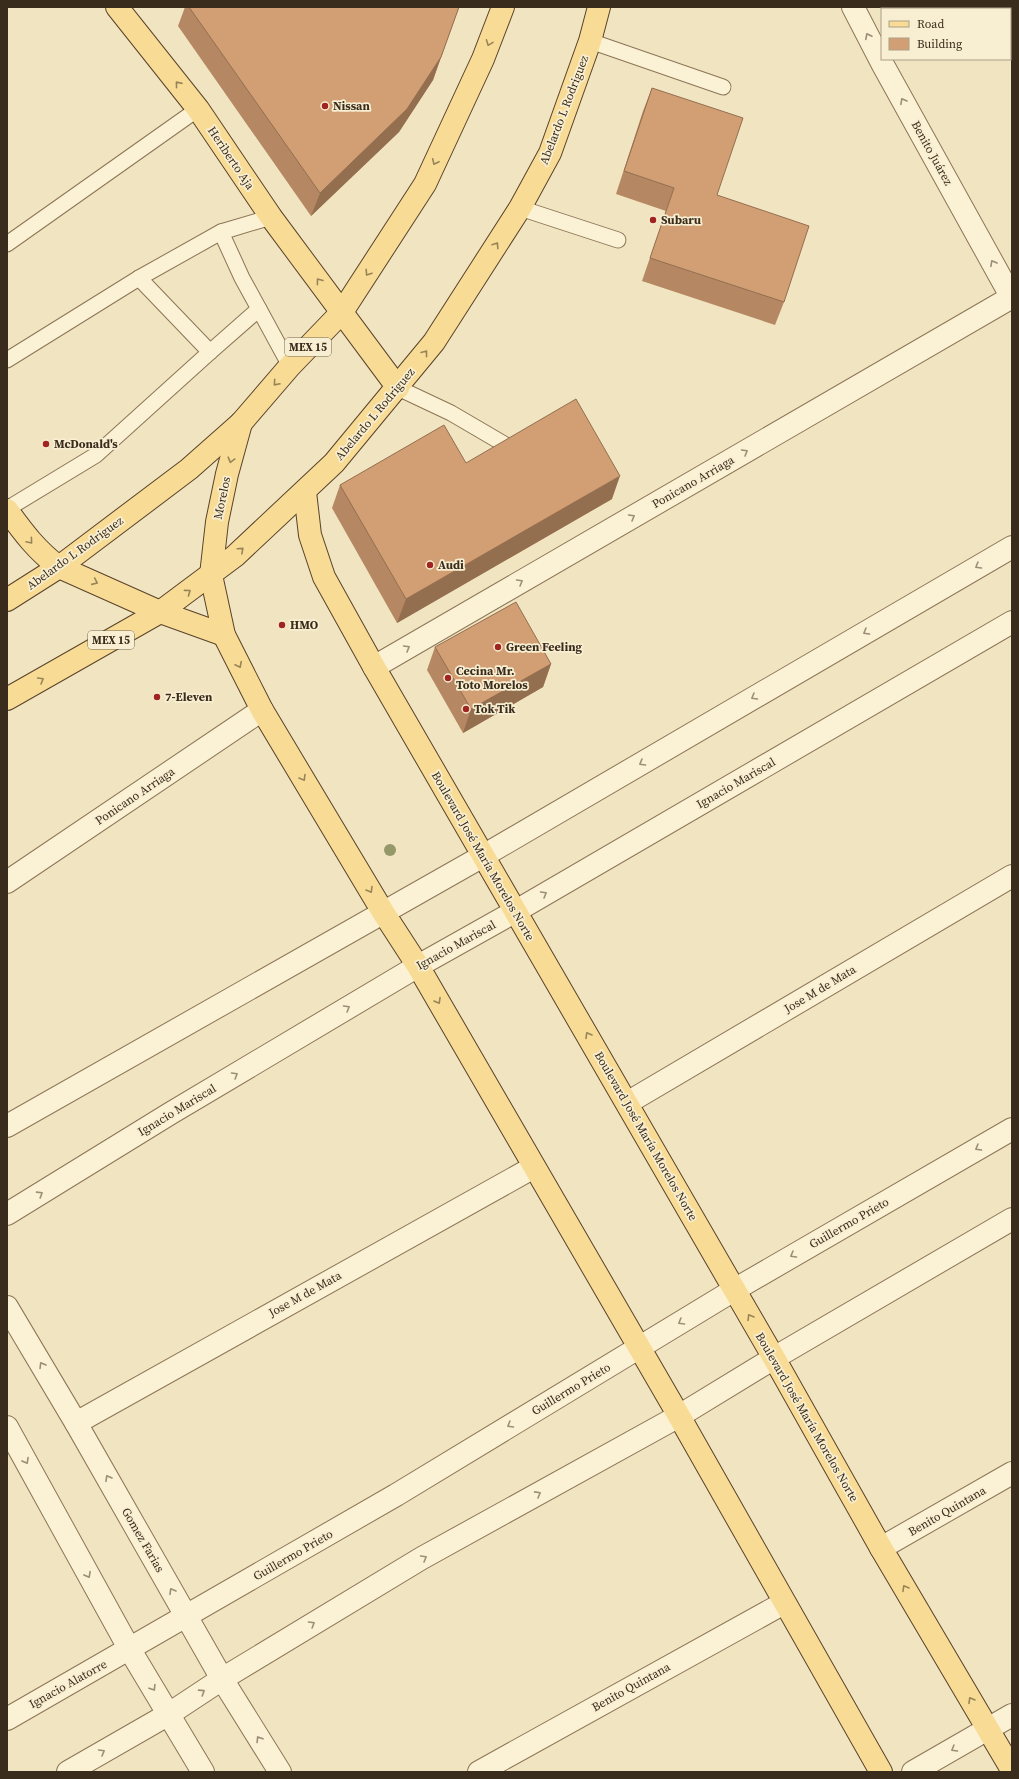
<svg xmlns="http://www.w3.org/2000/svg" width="1019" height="1779" font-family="'Source Serif 4',serif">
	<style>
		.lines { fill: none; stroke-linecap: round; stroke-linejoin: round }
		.service-casing { stroke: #8c7557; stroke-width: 17 }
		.minor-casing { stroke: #8c7557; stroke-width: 24 }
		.tertiary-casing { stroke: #8c7557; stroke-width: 24 }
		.primary-casing { stroke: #59422b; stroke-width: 24 }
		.service { stroke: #fbf1d4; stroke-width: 15 }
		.minor { stroke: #fbf1d4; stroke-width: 22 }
		.tertiary { stroke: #fbf1d4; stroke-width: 22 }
		.primary { stroke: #f8dc95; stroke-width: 22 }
		.tree { fill: #959869 }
		.wall { fill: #b58863 }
		.shaded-wall { fill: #936f50 }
		.building { fill: #d29e73; stroke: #936f50 }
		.oneway { stroke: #9a8e78 }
		.oneway2 { stroke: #998458 }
		.poi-dot { fill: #a02522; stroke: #f8eed1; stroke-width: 1.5 }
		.labels { text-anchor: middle; stroke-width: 3.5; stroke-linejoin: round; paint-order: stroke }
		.shield { fill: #f8eed1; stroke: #736652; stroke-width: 1 }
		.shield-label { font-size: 11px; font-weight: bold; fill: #3a2c1c }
		.poi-label { font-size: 12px; font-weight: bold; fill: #3a2c1c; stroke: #f8eed1; text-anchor: start }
		.street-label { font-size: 12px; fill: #3a2c1c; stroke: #f8eed1 }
	</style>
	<rect width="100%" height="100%" fill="#f1e4c0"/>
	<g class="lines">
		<g class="service-casing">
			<g id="service">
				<path d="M590 41 723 87"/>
				<path d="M520 208 618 240"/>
				<path d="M7 244 198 109"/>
				<path d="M259 309 290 366"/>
				<path d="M210 352 139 278 221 232"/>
				<path d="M7 360 139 278"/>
				<path d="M398 388 451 413 504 444"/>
				<path d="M7 509 96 455 210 352 259 309 242 278 221 232 271 217"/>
			</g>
		</g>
		<g class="minor-casing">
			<g id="minor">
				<path d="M853 7 883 65 1012 298"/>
				<path d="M984 9 987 7"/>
				<path d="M374 667 1012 297"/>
				<path d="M7 882 262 710"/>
				<path d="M627 1103 1012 876"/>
				<path d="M7 1126 483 856 1012 547"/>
				<path d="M7 1214 171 1113 418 966 516 911 1012 622"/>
				<path d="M76 1423 534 1167"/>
				<path d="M881 1548 1012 1473"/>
				<path d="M7 1719 396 1495 734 1290 1012 1129"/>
				<path d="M68 1772 169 1714 222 1679 422 1558 679 1416 774 1358 1012 1219"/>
				<path d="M479 1772 784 1603"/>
				<path d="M913 1772 1012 1715"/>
			</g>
		</g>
		<g class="tertiary-casing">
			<g id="tertiary">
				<path d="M7 1307 76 1423 222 1679 280 1772"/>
				<path d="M7 1427 130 1650 203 1772"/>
			</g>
		</g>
		<g class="primary-casing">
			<g id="primary">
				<path d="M117 7 198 109 271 217 398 388"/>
				<path d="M241 423 227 474 217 522 211 575 224 635 262 710 383 912 418 966 679 1416 881 1772"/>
				<path d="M305 492 310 535 324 577 374 667 774 1358 881 1548 1012 1770"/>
				<path d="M7 510C23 532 37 551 59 567L160 612 224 635"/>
				<path d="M7 600 59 567 189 469 241 423 290 366 342 312 425 184 483 59 503 7"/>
				<path d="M7 699 160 612 235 556 334 463 434 342 520 208 550 153 590 41 599 7"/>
			</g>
		</g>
		<use href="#service" class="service"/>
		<use href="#minor" class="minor"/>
		<use href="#tertiary" class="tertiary"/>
		<use href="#primary" class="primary"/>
	</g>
	<circle class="tree" cx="390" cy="850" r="6"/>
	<g class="wall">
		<path d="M185 7H459L433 80 399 132 311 216 178 26Z"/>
		<path d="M652 88 717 195 784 302 775 325 642 281 666 211 616 194 643 111Z"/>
		<path d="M466 463 612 499 397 623 332 508 340 485Z"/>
		<path d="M435 647 551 664 543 687 463 733 427 670Z"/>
	</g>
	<g class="shaded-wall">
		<path d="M441 57 433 80 399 132 311 216 320 193Z"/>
		<path d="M620 476 612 499 397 623 406 599Z"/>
		<path d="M551 664 543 687 463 733 471 709Z"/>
	</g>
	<g class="building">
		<path d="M189 7H459L441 57 407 109 320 193Z"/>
		<path d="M652 88 743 118 717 195 809 226 784 302 650 258 674 188 624 171Z"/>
		<path d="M576 399 620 476 406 599 340 485 444 425 466 463Z"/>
		<path d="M516 602 551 664 471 709 435 647Z"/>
	</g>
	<defs><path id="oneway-chevron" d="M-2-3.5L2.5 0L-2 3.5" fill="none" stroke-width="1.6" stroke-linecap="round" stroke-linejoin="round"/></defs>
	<g class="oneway">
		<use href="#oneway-chevron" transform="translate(868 36) rotate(-117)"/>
		<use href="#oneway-chevron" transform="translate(903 101) rotate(-119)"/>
		<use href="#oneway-chevron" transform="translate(993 263) rotate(-119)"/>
		<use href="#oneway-chevron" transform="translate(745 452) rotate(-30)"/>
		<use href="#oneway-chevron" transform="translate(632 517) rotate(-30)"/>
		<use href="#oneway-chevron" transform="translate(978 566) rotate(150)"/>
		<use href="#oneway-chevron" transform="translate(520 582) rotate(-30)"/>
		<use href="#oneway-chevron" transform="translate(866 632) rotate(150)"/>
		<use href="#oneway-chevron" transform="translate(407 648) rotate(-30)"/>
		<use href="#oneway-chevron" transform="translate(754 697) rotate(150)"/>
		<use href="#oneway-chevron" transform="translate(642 763) rotate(150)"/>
		<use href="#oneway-chevron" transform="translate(544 894) rotate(-30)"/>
		<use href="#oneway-chevron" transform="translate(347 1008) rotate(-31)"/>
		<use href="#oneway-chevron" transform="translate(235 1075) rotate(-31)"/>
		<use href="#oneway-chevron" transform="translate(978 1148) rotate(150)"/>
		<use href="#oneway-chevron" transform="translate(40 1194) rotate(-32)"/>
		<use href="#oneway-chevron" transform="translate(793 1255) rotate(150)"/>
		<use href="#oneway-chevron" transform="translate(681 1322) rotate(149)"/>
		<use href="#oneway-chevron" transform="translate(42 1365) rotate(-121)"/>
		<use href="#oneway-chevron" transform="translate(510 1425) rotate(149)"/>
		<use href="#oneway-chevron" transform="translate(26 1461) rotate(61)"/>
		<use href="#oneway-chevron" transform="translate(108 1478) rotate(-120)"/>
		<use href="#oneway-chevron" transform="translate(538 1494) rotate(-29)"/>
		<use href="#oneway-chevron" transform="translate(424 1558) rotate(-30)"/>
		<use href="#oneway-chevron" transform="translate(88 1575) rotate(61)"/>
		<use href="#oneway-chevron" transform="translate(172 1591) rotate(-120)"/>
		<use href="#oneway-chevron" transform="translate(312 1624) rotate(-31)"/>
		<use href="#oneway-chevron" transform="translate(153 1688) rotate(58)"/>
		<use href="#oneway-chevron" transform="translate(202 1692) rotate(-33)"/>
		<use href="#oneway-chevron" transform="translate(259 1739) rotate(-122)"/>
		<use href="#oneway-chevron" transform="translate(954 1749) rotate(150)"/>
		<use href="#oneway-chevron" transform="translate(102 1752) rotate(-30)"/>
	</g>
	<g class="oneway2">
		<use href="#oneway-chevron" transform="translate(489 43) rotate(111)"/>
		<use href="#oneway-chevron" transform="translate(178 84) rotate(-129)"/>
		<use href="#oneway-chevron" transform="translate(435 162) rotate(115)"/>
		<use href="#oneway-chevron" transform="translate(496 245) rotate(-57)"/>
		<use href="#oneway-chevron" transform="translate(368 273) rotate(123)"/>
		<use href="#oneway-chevron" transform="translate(319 281) rotate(-127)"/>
		<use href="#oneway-chevron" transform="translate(425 353) rotate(-52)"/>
		<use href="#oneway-chevron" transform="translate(276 383) rotate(131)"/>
		<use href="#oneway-chevron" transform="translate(231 460) rotate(105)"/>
		<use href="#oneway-chevron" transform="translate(30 541) rotate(50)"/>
		<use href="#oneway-chevron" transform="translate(241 550) rotate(-42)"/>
		<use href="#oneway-chevron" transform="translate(95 582) rotate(24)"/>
		<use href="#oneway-chevron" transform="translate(188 592) rotate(-36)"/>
		<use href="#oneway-chevron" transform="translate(239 665) rotate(63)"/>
		<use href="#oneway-chevron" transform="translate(41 680) rotate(-30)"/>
		<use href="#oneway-chevron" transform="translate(303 778) rotate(59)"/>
		<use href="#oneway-chevron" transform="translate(370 890) rotate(59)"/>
		<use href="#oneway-chevron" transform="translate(438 1001) rotate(60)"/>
		<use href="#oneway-chevron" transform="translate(588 1035) rotate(-120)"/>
		<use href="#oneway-chevron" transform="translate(750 1317) rotate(-121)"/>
		<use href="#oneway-chevron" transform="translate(905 1588) rotate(-120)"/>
		<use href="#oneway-chevron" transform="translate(971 1700) rotate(-120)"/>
	</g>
	<g class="poi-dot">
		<circle cx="325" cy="106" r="4"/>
		<circle cx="653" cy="220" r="4"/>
		<circle cx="46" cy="444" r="4"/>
		<circle cx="430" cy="565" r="4"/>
		<circle cx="282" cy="625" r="4"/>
		<circle cx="498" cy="647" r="4"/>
		<circle cx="448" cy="678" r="4"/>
		<circle cx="157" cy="697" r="4"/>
		<circle cx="466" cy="709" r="4"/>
	</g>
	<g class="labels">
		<g class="shield">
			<rect x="285" y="338" width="46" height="18" rx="3"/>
			<rect x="88" y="631" width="46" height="18" rx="3"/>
		</g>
		<g class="shield-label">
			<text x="308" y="351">MEX 15</text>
			<text x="111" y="644">MEX 15</text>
		</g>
		<g class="poi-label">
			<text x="333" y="110">Nissan</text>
			<text x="661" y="224">Subaru</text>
			<text x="54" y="448">McDonald's</text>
			<text x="438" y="569">Audi</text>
			<text x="290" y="629">HMO</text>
			<text x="506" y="651">Green Feeling</text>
			<text x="456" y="675">Cecina Mr.<tspan x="456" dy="14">Toto Morelos</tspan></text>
			<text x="165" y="701">7-Eleven</text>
			<text x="474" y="713">Tok Tik</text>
		</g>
		<g class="street-label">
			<text transform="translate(564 110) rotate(-69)" y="4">Abelardo L Rodriguez</text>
			<text transform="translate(932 153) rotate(61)" y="4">Benito Juárez</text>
			<text transform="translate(231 158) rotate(56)" y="4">Heriberto Aja</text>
			<text transform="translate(375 414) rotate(-50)" y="4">Abelardo L Rodriguez</text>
			<text transform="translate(693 482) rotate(-30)" y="4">Ponicano Arriaga</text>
			<text transform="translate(222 498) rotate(-78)" y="4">Morelos</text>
			<text transform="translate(75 553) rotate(-36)" y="4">Abelardo L Rodriguez</text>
			<text transform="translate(736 783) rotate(-30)" y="4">Ignacio Mariscal</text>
			<text transform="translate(135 796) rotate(-34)" y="4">Ponicano Arriaga</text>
			<text transform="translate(483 856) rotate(60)" y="4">Boulevard José María Morelos Norte</text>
			<text transform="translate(456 945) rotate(-29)" y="4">Ignacio Mariscal</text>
			<text transform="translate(820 989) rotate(-31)" y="4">Jose M de Mata</text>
			<text transform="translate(177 1110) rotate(-31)" y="4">Ignacio Mariscal</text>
			<text transform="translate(646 1136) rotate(60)" y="4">Boulevard José María Morelos Norte</text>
			<text transform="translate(849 1223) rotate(-30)" y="4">Guillermo Prieto</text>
			<text transform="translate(305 1294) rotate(-29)" y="4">Jose M de Mata</text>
			<text transform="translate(571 1389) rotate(-31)" y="4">Guillermo Prieto</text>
			<text transform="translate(807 1417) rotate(60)" y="4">Boulevard José María Morelos Norte</text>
			<text transform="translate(947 1511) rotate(-30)" y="4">Benito Quintana</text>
			<text transform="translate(143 1540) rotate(60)" y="4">Gomez Farias</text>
			<text transform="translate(293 1555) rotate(-30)" y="4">Guillermo Prieto</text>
			<text transform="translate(68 1684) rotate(-29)" y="4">Ignacio Alatorre</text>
			<text transform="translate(631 1687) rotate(-29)" y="4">Benito Quintana</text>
		</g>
	</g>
	<rect width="1019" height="1779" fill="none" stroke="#3a2c1c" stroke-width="16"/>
	<rect x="881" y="8" width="130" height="52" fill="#f8eed1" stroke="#aca089"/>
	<rect x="889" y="21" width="20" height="6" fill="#f8dc95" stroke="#aca089"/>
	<text x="917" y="28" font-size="12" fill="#3a2c1c">Road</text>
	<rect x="889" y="38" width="20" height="12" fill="#d29e73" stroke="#aca089"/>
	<text x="917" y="48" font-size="12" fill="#3a2c1c">Building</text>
</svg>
